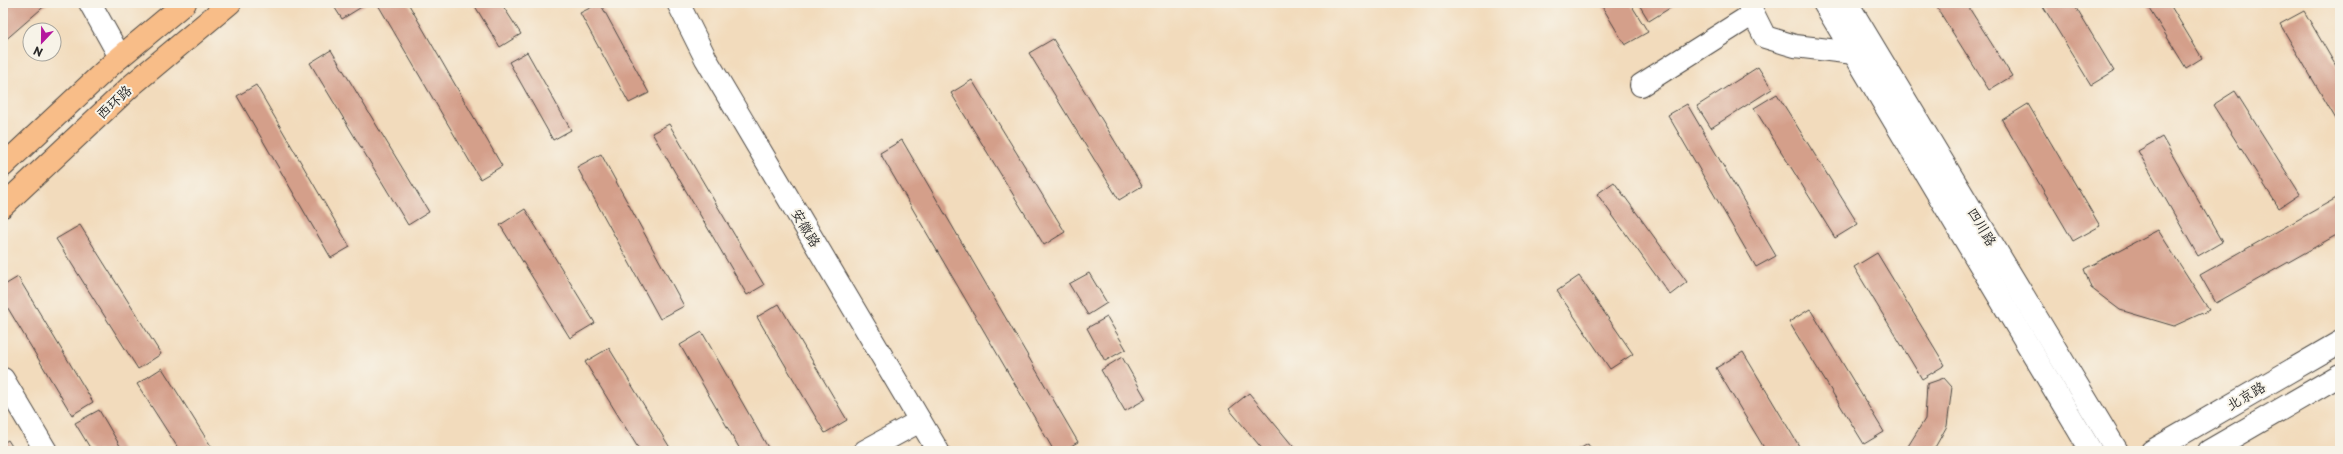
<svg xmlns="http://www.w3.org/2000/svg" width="2343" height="454" font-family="'Playpen Sans','LXGW WenKai TC',sans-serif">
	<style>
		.building { fill: #d49f8a }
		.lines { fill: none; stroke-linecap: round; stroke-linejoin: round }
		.minor-casing { stroke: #494541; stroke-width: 24 }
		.major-casing { stroke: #494541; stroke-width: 24 }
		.minor { stroke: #fff; stroke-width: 22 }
		.major { stroke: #f8bd88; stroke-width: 22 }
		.labels { text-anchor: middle; stroke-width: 4; stroke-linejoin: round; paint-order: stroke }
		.street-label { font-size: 14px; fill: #2b2b2b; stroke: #f7f3e8 }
	</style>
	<rect width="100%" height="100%" fill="#f7f3e8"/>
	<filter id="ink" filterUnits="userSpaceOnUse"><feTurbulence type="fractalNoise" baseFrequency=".025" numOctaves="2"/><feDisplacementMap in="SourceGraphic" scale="8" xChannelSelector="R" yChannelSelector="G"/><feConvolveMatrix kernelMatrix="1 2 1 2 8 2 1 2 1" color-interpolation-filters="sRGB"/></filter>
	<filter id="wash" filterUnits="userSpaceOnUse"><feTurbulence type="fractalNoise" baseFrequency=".012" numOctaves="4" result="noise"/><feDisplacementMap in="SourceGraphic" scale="16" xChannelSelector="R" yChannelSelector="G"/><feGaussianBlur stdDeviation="0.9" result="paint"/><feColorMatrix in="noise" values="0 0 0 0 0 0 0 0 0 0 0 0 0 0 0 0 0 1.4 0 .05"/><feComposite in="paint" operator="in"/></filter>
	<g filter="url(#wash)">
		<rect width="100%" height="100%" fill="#f2dbbc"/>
		<g id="blocks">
			<g class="building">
				<path d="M3 3H48L3 42Z"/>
				<path d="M336 3H368L342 19 333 5Z"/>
				<path d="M377 3H408L502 166 480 179Z"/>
				<path d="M473 3H501L521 34 500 47Z"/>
				<path d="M600 3 649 93 629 103 580 13Z"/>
				<path d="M1600 3H1630L1648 32 1625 45Z"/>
				<path d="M1638 3H1678L1649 21Z"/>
				<path d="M1934 3H1966L2012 76 1989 90Z"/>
				<path d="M2041 3H2073L2114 71 2091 85Z"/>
				<path d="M2146 3H2169L2202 58 2186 68Z"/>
				<path d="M2304 11 2340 73V126L2280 24Z"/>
				<path d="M1053 39 1142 186 1119 200 1029 53Z"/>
				<path d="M331 50 429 212 408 225 310 63Z"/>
				<path d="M527 52 571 130 553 140 509 62Z"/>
				<path d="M1758 67 1772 89 1711 128 1697 106Z"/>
				<path d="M972 80 1065 232 1044 245 951 93Z"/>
				<path d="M256 85 350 247 331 258 237 96Z"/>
				<path d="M2235 91 2300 194 2279 208 2213 105Z"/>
				<path d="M1777 94 1858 224 1835 238 1754 108Z"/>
				<path d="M1687 104 1776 256 1756 267 1668 115Z"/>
				<path d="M2028 104 2100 226 2073 241 2002 120Z"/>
				<path d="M669 124 764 285 747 295 652 133Z"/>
				<path d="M2162 137 2222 242 2198 256 2138 151Z"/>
				<path d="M902 140 1078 442 1062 451H1054L880 153Z"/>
				<path d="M601 154 684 306 660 319 577 167Z"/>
				<path d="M1614 182 1687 282 1670 295 1597 194Z"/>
				<path d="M2340 196V233L2216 303 2200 275Z"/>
				<path d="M525 209 595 323 570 338 500 225Z"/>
				<path d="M80 225 161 354 138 369 56 239Z"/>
				<path d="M2158 230 2209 310 2174 326 2120 310 2091 288 2084 269Z"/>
				<path d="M1877 253 1945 365 1922 379 1854 267Z"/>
				<path d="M1089 273 1107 303 1088 315 1069 284Z"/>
				<path d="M1579 276 1633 354 1610 369 1557 291Z"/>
				<path d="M18 277 93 402 72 415 3 300V286Z"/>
				<path d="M779 304 847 420 825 433 757 317Z"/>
				<path d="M1810 309 1884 432 1864 444 1789 322Z"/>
				<path d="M1107 317 1126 349 1105 361 1087 328Z"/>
				<path d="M702 332 770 451H741L680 345Z"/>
				<path d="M609 348 672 451H640L585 362Z"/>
				<path d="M1743 352 1802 451H1766L1716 368Z"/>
				<path d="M1122 357 1146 399 1125 411 1101 370Z"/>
				<path d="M162 368 214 451H180L137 384Z"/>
				<path d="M1944 378 1952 387 1947 426 1933 451H1905L1925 419 1927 384Z"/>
				<path d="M1249 393 1297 451H1264L1229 409Z"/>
				<path d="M99 410 123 451H92L75 423Z"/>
				<path d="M8 440 15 451H3V443Z"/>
				<path d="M1588 444 1592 451H1576Z"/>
			</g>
		</g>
	</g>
	<g filter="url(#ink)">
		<use href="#blocks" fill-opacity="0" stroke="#494541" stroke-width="1"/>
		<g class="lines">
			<g class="minor-casing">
				<g id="minor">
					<path d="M90 3 120 57"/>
					<path d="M678 3 706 59 938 451"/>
					<path d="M1748 3 1765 37 1795 46 1854 53"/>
					<path d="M1824 3 2091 451"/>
					<path d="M1847 3 2117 451"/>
					<path d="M1641 85 1753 14"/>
					<path d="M3 379 46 451"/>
					<path d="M865 451 920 421"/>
					<path d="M2152 451 2340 342"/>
					<path d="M2209 451 2340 375"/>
				</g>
			</g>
			<g class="major-casing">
				<g id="major">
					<path d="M3 166 113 63 185 3"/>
					<path d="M3 206 132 85 230 3"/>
				</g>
			</g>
			<use href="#minor" class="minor"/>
			<use href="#major" class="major"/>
		</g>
	</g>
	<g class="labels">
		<g class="street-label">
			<text transform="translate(114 102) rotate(-43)" y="5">西环路</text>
			<text transform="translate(1982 227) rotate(59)" y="5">四川路</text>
			<text transform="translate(806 228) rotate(59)" y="5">安徽路</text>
			<text transform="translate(2246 396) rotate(-30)" y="5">北京路</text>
		</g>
	</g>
	<rect width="2343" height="454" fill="none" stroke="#f7f3e8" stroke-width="16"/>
	<g transform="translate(42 42) rotate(202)"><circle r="19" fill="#f7f3e8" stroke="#a5a39c"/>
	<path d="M0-3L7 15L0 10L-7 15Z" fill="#b5179e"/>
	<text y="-6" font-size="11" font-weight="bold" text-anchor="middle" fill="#2b2b2b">N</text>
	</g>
</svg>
